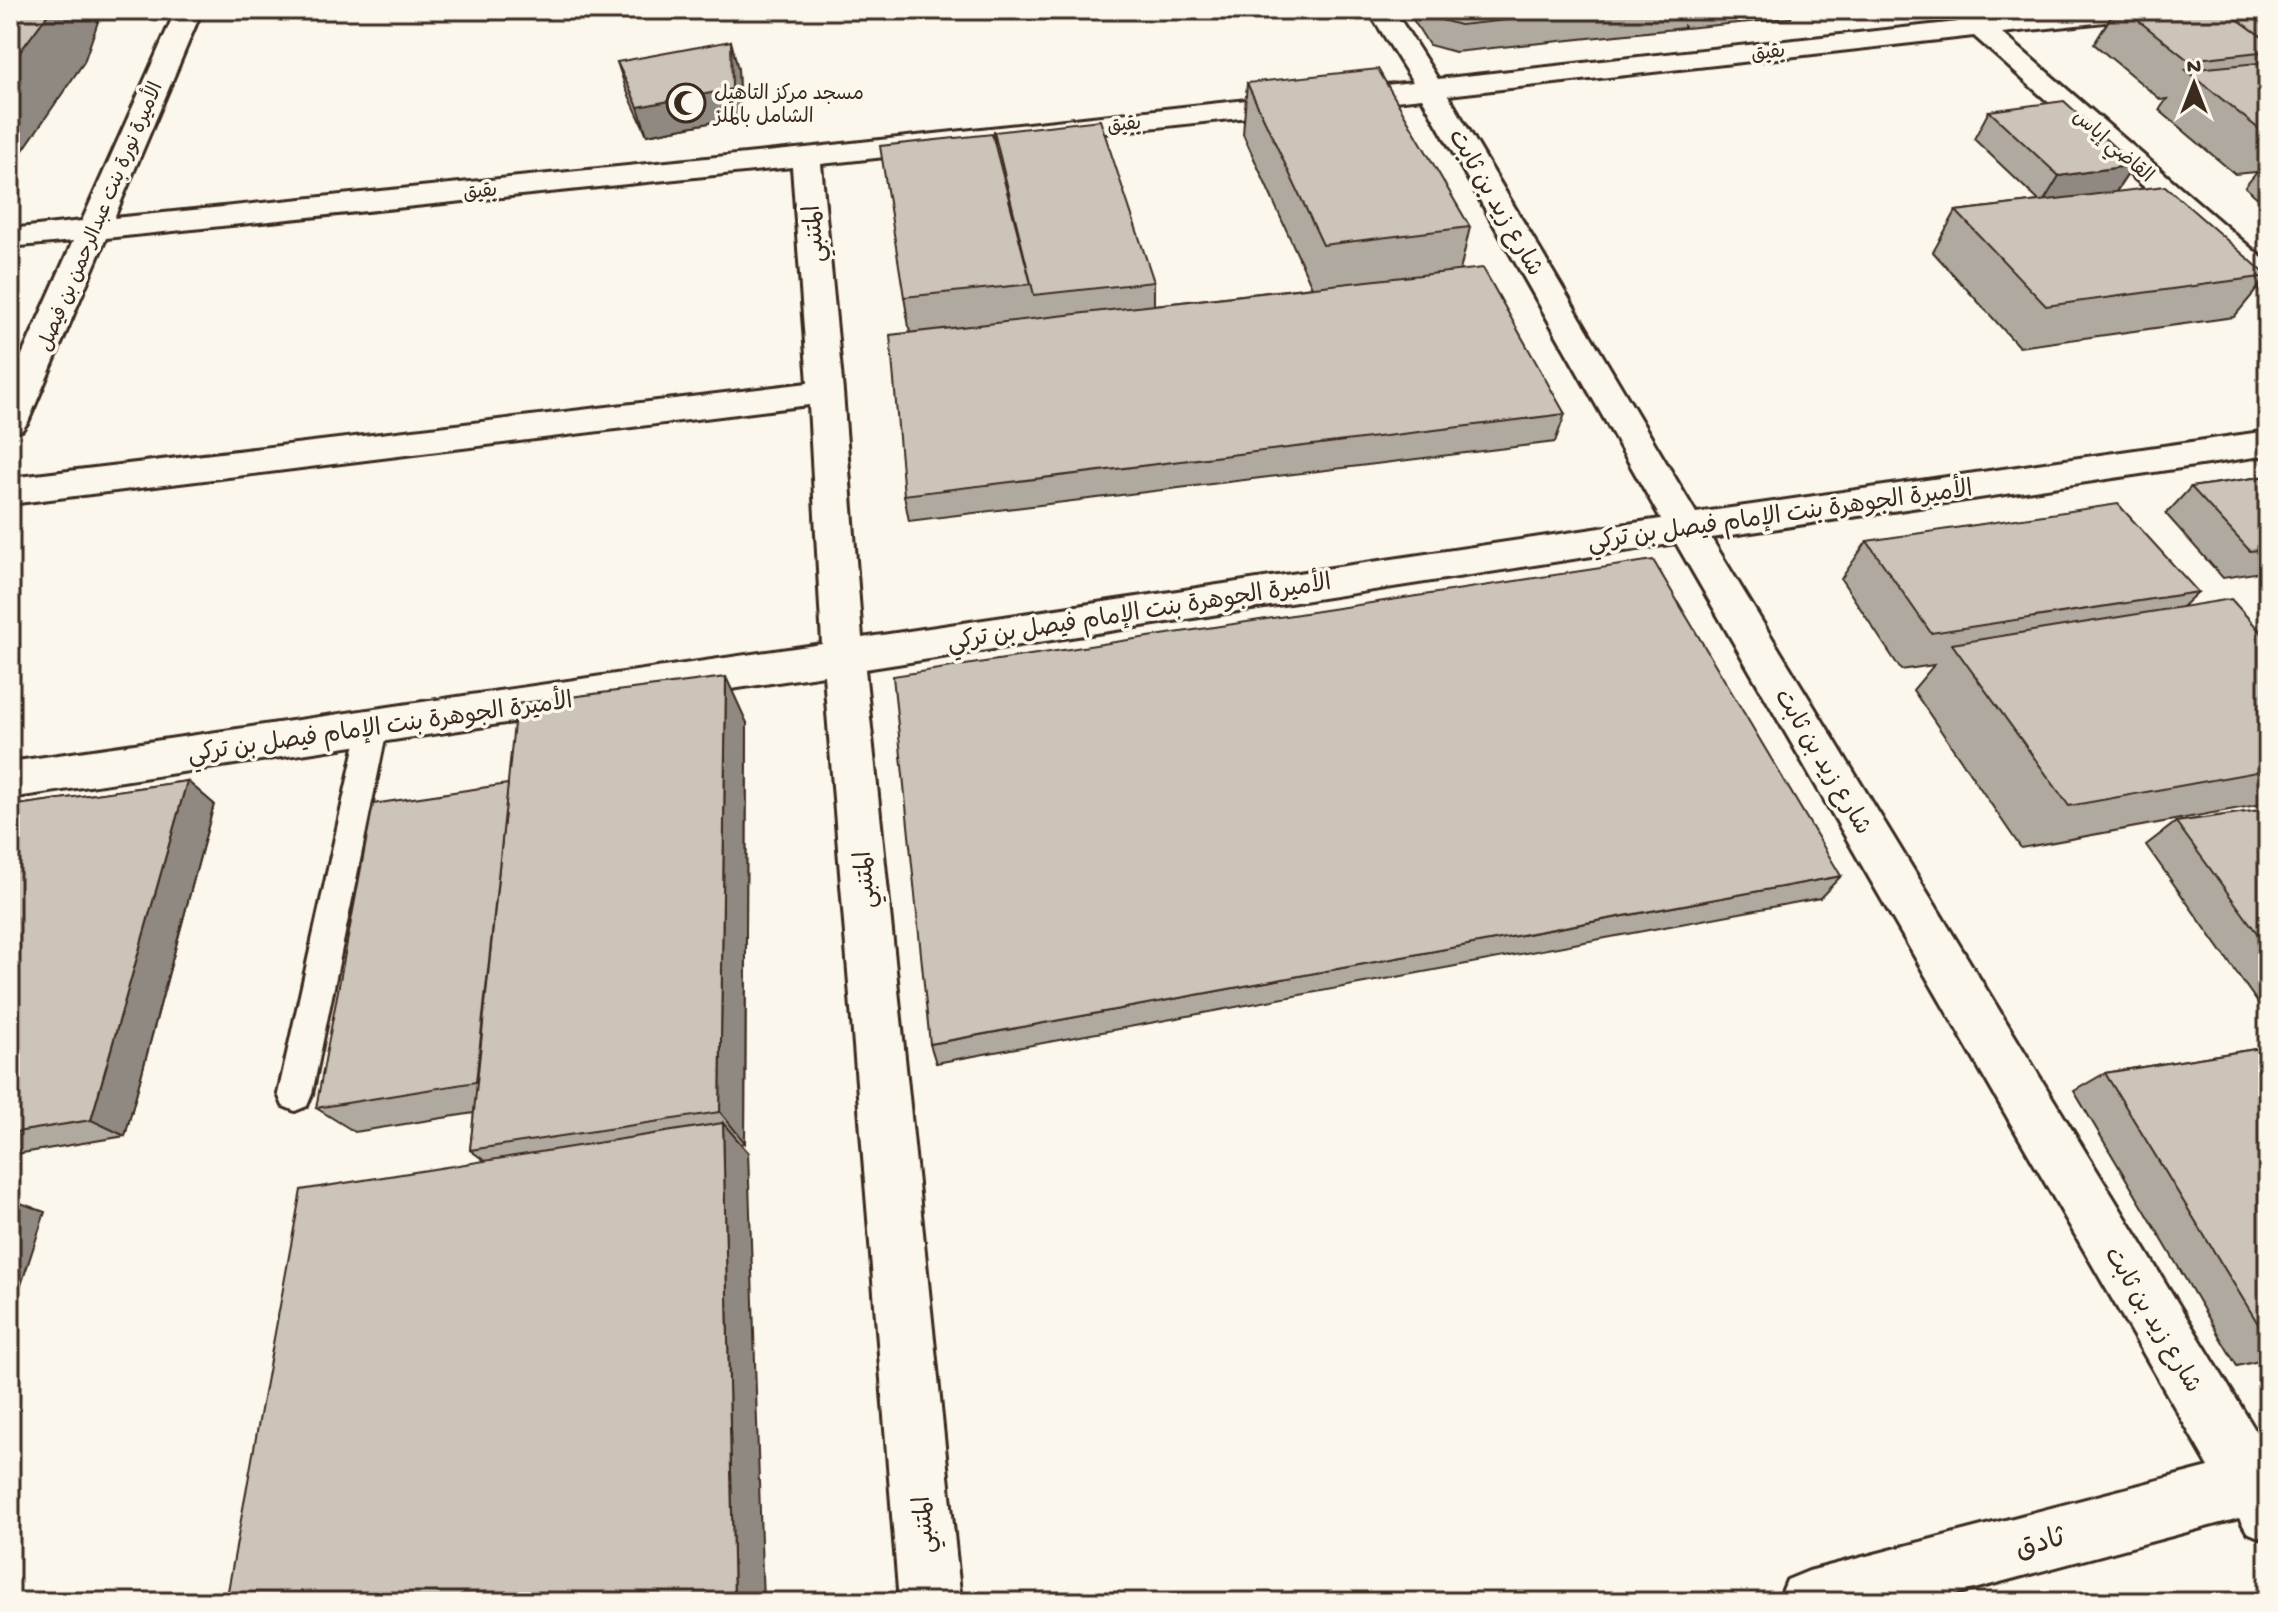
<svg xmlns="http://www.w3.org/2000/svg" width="2278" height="1612" font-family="'Gochi Hand','Playpen Sans Arabic',sans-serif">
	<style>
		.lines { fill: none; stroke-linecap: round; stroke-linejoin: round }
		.lane-casing { stroke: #3b2a1e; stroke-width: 6 }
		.street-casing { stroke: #3b2a1e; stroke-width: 6 }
		.lane { fill: #fbf7ec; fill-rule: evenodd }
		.street { fill: #fbf7ec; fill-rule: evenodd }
		.wall { fill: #afa99f; stroke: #3b2a1e; stroke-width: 2 }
		.shaded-wall { fill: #8f8982; stroke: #3b2a1e; stroke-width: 2 }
		.building { fill: #ccc4b9; stroke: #3b2a1e; stroke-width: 2 }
		.labels { text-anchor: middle; stroke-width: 7; stroke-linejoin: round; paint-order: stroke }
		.far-street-label { font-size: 20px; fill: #3b2a1e; stroke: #fbf7ec }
		.far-poi-label { font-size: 20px; fill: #3b2a1e; stroke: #fbf7ec; text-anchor: start }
		.street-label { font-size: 24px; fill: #3b2a1e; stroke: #fbf7ec }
		.near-street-label { font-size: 28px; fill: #3b2a1e; stroke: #fbf7ec }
	</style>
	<rect width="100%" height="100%" fill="#fbf7ec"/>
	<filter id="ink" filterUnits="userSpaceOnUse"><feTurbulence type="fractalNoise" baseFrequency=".0125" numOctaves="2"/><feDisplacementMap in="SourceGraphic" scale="16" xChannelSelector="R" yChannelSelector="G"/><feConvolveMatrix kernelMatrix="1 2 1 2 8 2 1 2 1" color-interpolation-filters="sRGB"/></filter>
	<g filter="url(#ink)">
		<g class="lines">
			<g class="lane-casing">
				<path id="lane" d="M373 717 383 721 387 729 312 1094 307 1106 295 1111 283 1106 278 1094 359 729 363 721Z"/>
			</g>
			<g class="street-casing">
				<path id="street" d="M176 10H202L114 218 806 148 1413 82 1368 10H1394L1438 79 1958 22 1951 14 1954 10H1975L1986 19 2071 10H2155L2151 15 2142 18 2002 33 2268 263V290L2257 287 1974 36 1448 95 1696 513 2268 431V455L1711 538 2268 1451V1541L2247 1532 2239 1518 1926 1602H1778L1787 1580 1809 1571 2209 1467 1676 543 865 669 961 1602H899L824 675 10 798V762L822 644 809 405 10 504V478L808 383 792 167 106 238 28 422 22 430 10 434V382L73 241 10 247V229L82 221ZM1422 98 1661 519 862 638 843 392 821 164Z"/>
			</g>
			<use href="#lane" class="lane"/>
			<use href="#street" class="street"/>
		</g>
		<g class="wall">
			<path d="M1407 10H1862L1792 15 1791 18 1686 28 1684 26V28L1455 52 1429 45Z"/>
			<path d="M2115 10H2268V207L2245 187 2257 172 2235 174 2159 110 2167 99 2161 100 2094 44Z"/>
			<path d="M617 62 738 69 740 117 647 135 626 89Z"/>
			<path d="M1247 83 1470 227 1460 271 1565 414 1555 442 909 521 904 495 910 333 904 297 995 149 994 132 1154 282V305L1312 287 1243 134Z"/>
			<path d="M1989 111 2134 165 2116 192 2268 276 2234 317 2019 347 1933 252 1956 211 2039 201 1974 139Z"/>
			<path d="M2268 476V571L2223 578 2166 514 2191 487Z"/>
			<path d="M1867 541 2198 592 2183 606 2268 640V803L2021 848 1913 690 1934 665 1901 670 1841 579Z"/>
			<path d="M747 723 745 1143 740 1144 748 1152 485 1161 470 1150 474 1113 355 1132 316 1108 508 784Z"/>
			<path d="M187 781 214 804 125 1136 10 1155V806Z"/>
			<path d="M2268 809V1017L2146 845 2176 822Z"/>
			<path d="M1841 876 1820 898 936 1063 930 1044Z"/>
			<path d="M2268 1047V1359L2237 1366 2074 1091 2105 1073Z"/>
		</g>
		<g class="shaded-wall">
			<path d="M51 10H102L84 62 10 169V65Z"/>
			<path d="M731 41 738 69 740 117 647 135 638 107Z"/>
			<path d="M2134 165 2115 193 2042 204 2059 176Z"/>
			<path d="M726 677 747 723 745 1143 720 1112Z"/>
			<path d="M187 781 214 804 125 1136 91 1120Z"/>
			<path d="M723 1123 748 1152 763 1602H734Z"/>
			<path d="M10 1199 45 1212 10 1319Z"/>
		</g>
		<g class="building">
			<path d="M10 10H51L10 65Z"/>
			<path d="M1429 10H1601L1460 25 1434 18Z"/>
			<path d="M2125 10H2225L2268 41V51L2188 60Z"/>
			<path d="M2225 10H2268V41Z"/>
			<path d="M731 41 732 89 638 107 617 62Z"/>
			<path d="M2268 62V134H2265L2186 70Z"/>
			<path d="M1378 69 1470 227 1323 245 1247 83Z"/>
			<path d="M2064 101 2134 165 2059 176 1989 111Z"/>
			<path d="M1100 120 1154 282 1034 295 994 132Z"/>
			<path d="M992 134 1031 284 904 297 880 146Z"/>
			<path d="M2165 186 2268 276 2046 306 1956 211Z"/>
			<path d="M1483 268 1565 414 904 495 890 335Z"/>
			<path d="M2268 476V549L2250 551 2191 487Z"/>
			<path d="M2118 504 2198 592 1931 633 1867 541Z"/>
			<path d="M1653 560 1841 876 930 1044 893 676Z"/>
			<path d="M2231 599 2268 640V770L2069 806 1952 644Z"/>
			<path d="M726 677 720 1112 470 1150 516 704Z"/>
			<path d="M187 781 91 1120 10 1133V806Z"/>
			<path d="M508 784 476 1082 316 1108 373 804Z"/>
			<path d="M2268 809V948L2176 822Z"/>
			<path d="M2268 1047V1340L2105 1073Z"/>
			<path d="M723 1123 734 1602H226L301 1190Z"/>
		</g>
	</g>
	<defs>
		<g id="mosque-ring" transform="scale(2)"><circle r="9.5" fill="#fbf7ec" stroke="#3b2a1e" stroke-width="1.5"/><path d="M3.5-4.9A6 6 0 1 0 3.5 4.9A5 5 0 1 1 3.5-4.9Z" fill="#3b2a1e"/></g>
	</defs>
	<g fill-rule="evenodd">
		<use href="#mosque-ring" x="686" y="103"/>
	</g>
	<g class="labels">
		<g class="far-street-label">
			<text transform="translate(1768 51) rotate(-6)" y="7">بقيق</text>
			<text transform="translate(1124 123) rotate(-6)" y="7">بقيق</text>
			<text transform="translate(2114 145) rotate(41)" y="7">القاضي إياس</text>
			<text transform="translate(480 190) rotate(-6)" y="7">بقيق</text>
			<text transform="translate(99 216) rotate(-67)" y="7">الأميرة نورة بنت عبدالرحمن بن فيصل</text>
		</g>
		<g class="far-poi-label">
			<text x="714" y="99">مسجد مركز التاهيل<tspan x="714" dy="23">الشامل بالملز</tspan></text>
		</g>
		<g class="street-label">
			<text transform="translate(1497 202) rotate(60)" y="8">شارع زيد بن ثابت</text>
			<text transform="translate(813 234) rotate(-95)" y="8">المتنبي</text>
			<text transform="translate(1780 514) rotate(-8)" y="8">الأميرة الجوهرة بنت الإمام فيصل بن تركي</text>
			<text transform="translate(1139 611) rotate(-9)" y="8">الأميرة الجوهرة بنت الإمام فيصل بن تركي</text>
			<text transform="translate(380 726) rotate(-8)" y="8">الأميرة الجوهرة بنت الإمام فيصل بن تركي</text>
			<text transform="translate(1824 761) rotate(59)" y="8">شارع زيد بن ثابت</text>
			<text transform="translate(864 880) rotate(-95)" y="8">المتنبي</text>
			<text transform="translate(2154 1319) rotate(59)" y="8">شارع زيد بن ثابت</text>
			<text transform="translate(923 1525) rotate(-95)" y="8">المتنبي</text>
		</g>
		<g class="near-street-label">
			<text transform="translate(2039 1541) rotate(-15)" y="10">ثادق</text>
		</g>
	</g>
	<rect width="2278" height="1612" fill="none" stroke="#fbf7ec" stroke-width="40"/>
	<rect x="20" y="20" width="2238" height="1572" fill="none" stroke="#3b2a1e" stroke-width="3" filter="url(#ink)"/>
	<g transform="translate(2194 84)" stroke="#fbf7ec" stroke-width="6" paint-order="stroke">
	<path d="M0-6L14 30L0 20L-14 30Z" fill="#3b2a1e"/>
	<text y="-12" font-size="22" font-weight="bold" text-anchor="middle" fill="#3b2a1e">N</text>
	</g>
</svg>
